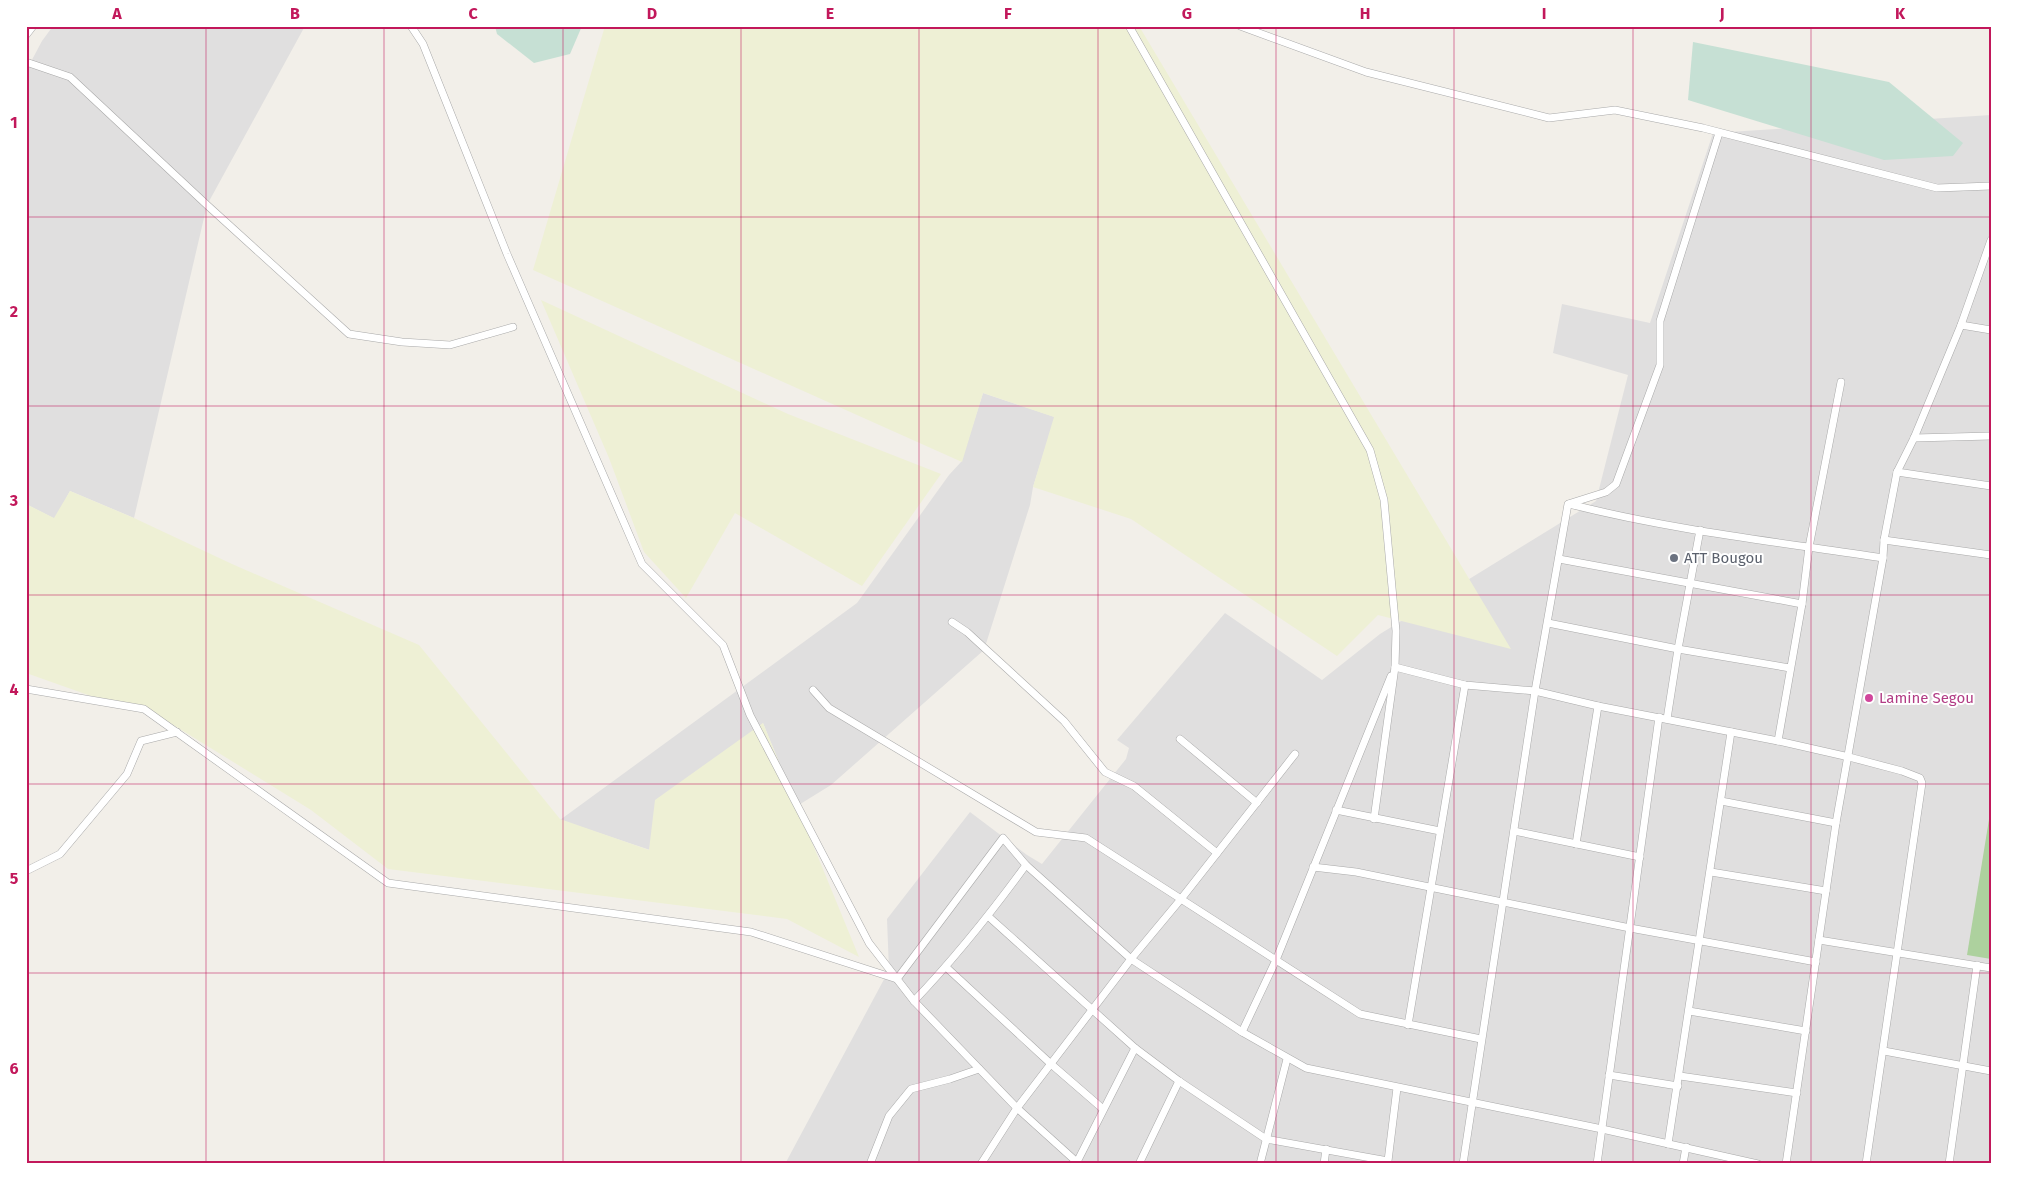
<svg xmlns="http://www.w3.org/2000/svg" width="2017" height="1190" font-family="'Fira Sans',sans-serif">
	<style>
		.residential { fill: #e0dfdf }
		.farmland { fill: #eef0d5 }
		.forest { fill: #add19e }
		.wetland { fill: #c6e0d4 }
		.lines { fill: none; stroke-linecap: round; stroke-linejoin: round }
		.street-casing { stroke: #a9a9a9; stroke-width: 8 }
		.street { stroke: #fff; stroke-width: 7 }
		.grid { fill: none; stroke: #c2185b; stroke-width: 1; stroke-opacity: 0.55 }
		.worship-dot { fill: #6b7280; stroke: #fff; stroke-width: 2 }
		.hotel-dot { fill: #d1479c; stroke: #fff; stroke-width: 2 }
		.labels { text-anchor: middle; stroke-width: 4; stroke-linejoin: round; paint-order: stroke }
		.worship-label { font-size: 15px; fill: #5b616d; stroke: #fff; text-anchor: start }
		.hotel-label { font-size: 15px; fill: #b23c85; stroke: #fff; text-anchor: start }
		.neatline { fill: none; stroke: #c2185b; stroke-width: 2 }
		.grid-label { font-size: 16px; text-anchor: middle; font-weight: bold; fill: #c2185b }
	</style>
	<rect width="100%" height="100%" fill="#f2efe9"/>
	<g class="residential">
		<path d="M53 26H305L207 205 134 518 70 491 55 519 26 504V71L42 41Z"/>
		<path d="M1991 115V1164H785L889 970 887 919 970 812 1027 855 1042 864 1126 759 1129 748 1117 740 1225 613 1322 680 1380 634 1596 501 1628 375 1553 353 1562 304 1650 323 1713 133Z"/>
		<path d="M983 393 1055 417 1033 487 1030 505 984 650 831 785 797 806 763 723 650 850 560 820 857 603 949 475 961 462Z"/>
	</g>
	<g class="farmland">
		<path d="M605 26H1139L1511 649 1378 615 1337 656 1131 519 1033 487 1054 417 983 393 962 462 533 270Z"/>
		<path d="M541 300 788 414 941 474 862 586 735 513 686 598 644 552 609 458Z"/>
		<path d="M70 491 134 518 232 564 419 645 560 819 649 850 655 800 763 723 859 957 787 919 388 869 311 810 141 705 91 696 26 673V504L54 518Z"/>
	</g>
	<path class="forest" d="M1991 807V959L1967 955Z"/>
	<g class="wetland">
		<path d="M495 26H582L570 54 534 63 497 34Z"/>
		<path d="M1693 42 1889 82 1963 143 1953 156 1884 160 1688 100Z"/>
	</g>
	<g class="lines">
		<g class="street-casing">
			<g id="street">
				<path d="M411 26 423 44 507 254 642 564 723 645 750 715 869 943 914 1001 1017 1108 1079 1164"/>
				<path d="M1129 26 1370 450 1384 500 1396 631 1395 667 1374 819"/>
				<path d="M1240 26 1366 72 1549 118 1615 110 1703 128 1937 188 1991 186"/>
				<path d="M26 35 33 26"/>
				<path d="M26 62 70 77 207 205 349 334 402 342 450 345 513 327"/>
				<path d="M1961 325 1991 330"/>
				<path d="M1914 438 1991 436"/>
				<path d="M1897 472 1991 486"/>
				<path d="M1569 504C1671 530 1778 542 1883 558L1836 823 1786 1164"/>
				<path d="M1884 540 1991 555"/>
				<path d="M1883 558 1884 540 1897 472 1914 438 1961 325 1991 240"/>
				<path d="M1559 559 1802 604"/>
				<path d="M952 622 967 632 1064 721 1105 772 1134 786 1217 853"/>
				<path d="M1548 623 1678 649 1790 668"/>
				<path d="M1395 667 1465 685 1535 691 1598 706 1778 741 1849 757 1902 771 1920 778 1922 783 1866 1164"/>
				<path d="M26 689 144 709 388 883 751 932 897 979 1003 838 1026 865 1131 959 1242 1032 1306 1068 1602 1129 1758 1164"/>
				<path d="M813 690 829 708 1036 832 1086 838 1360 1014 1481 1039"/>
				<path d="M1667 719 1678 649 1700 530"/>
				<path d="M1180 739 1257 803"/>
				<path d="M1778 741 1802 604 1809 547 1841 382"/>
				<path d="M1721 801 1836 823"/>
				<path d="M1336 810 1440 831"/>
				<path d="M1514 831 1640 857"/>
				<path d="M1576 844 1598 706"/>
				<path d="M1313 867 1356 872 1630 928 1816 962"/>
				<path d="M26 871 60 854 127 774 141 741 177 732"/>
				<path d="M1711 872 1826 891"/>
				<path d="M989 917 1135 1048 1179 1081 1266 1139 1388 1161 1397 1088"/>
				<path d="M1819 940 1991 968"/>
				<path d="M946 967 1051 1064 1103 1109"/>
				<path d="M914 1001C955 958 991 913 1026 865"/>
				<path d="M1689 1011 1806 1031"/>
				<path d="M1408 1025 1465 685"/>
				<path d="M1242 1032 1276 960 1391 676"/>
				<path d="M1884 1051 1991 1071"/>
				<path d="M1609 1075 1678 1086"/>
				<path d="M1680 1076 1797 1093"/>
				<path d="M1668 1144 1731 732"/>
				<path d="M870 1164 889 1116 911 1089 950 1079 979 1069"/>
				<path d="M981 1164 1017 1108 1131 959 1181 899 1295 754"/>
				<path d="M1076 1164 1135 1048"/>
				<path d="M1139 1164 1179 1081"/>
				<path d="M1260 1164 1287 1059"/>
				<path d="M1324 1164 1326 1149"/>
				<path d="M1463 1164 1535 691 1568 504 1606 492 1616 484 1660 365V321L1719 133"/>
				<path d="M1597 1164 1659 717"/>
				<path d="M1683 1164 1686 1147"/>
				<path d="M1949 1164 1977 965"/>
			</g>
		</g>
		<use href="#street" class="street"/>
	</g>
	<path class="grid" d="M206 26V1164M384 26V1164M563 26V1164M741 26V1164M919 26V1164M1098 26V1164M1276 26V1164M1454 26V1164M1633 26V1164M1811 26V1164M26 217H1991M26 406H1991M26 595H1991M26 784H1991M26 973H1991"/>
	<circle class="worship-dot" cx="1674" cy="558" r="5"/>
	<circle class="hotel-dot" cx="1869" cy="698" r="5"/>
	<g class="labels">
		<g class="worship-label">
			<text x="1684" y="563">ATT Bougou</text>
		</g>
		<g class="hotel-label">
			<text x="1879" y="703">Lamine Segou</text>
		</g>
	</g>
	<rect width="2017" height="1190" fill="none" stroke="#ffffff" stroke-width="55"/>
	<rect x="28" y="28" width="1962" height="1134" class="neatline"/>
	<g class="grid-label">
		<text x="117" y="19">A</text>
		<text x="295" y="19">B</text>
		<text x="473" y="19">C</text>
		<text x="652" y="19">D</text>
		<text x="830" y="19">E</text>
		<text x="1008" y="19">F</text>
		<text x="1187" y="19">G</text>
		<text x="1365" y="19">H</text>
		<text x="1544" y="19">I</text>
		<text x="1722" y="19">J</text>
		<text x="1900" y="19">K</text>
		<text x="14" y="128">1</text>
		<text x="14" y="317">2</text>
		<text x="14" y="506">3</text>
		<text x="14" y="695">4</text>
		<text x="14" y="884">5</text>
		<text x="14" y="1074">6</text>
	</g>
</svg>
